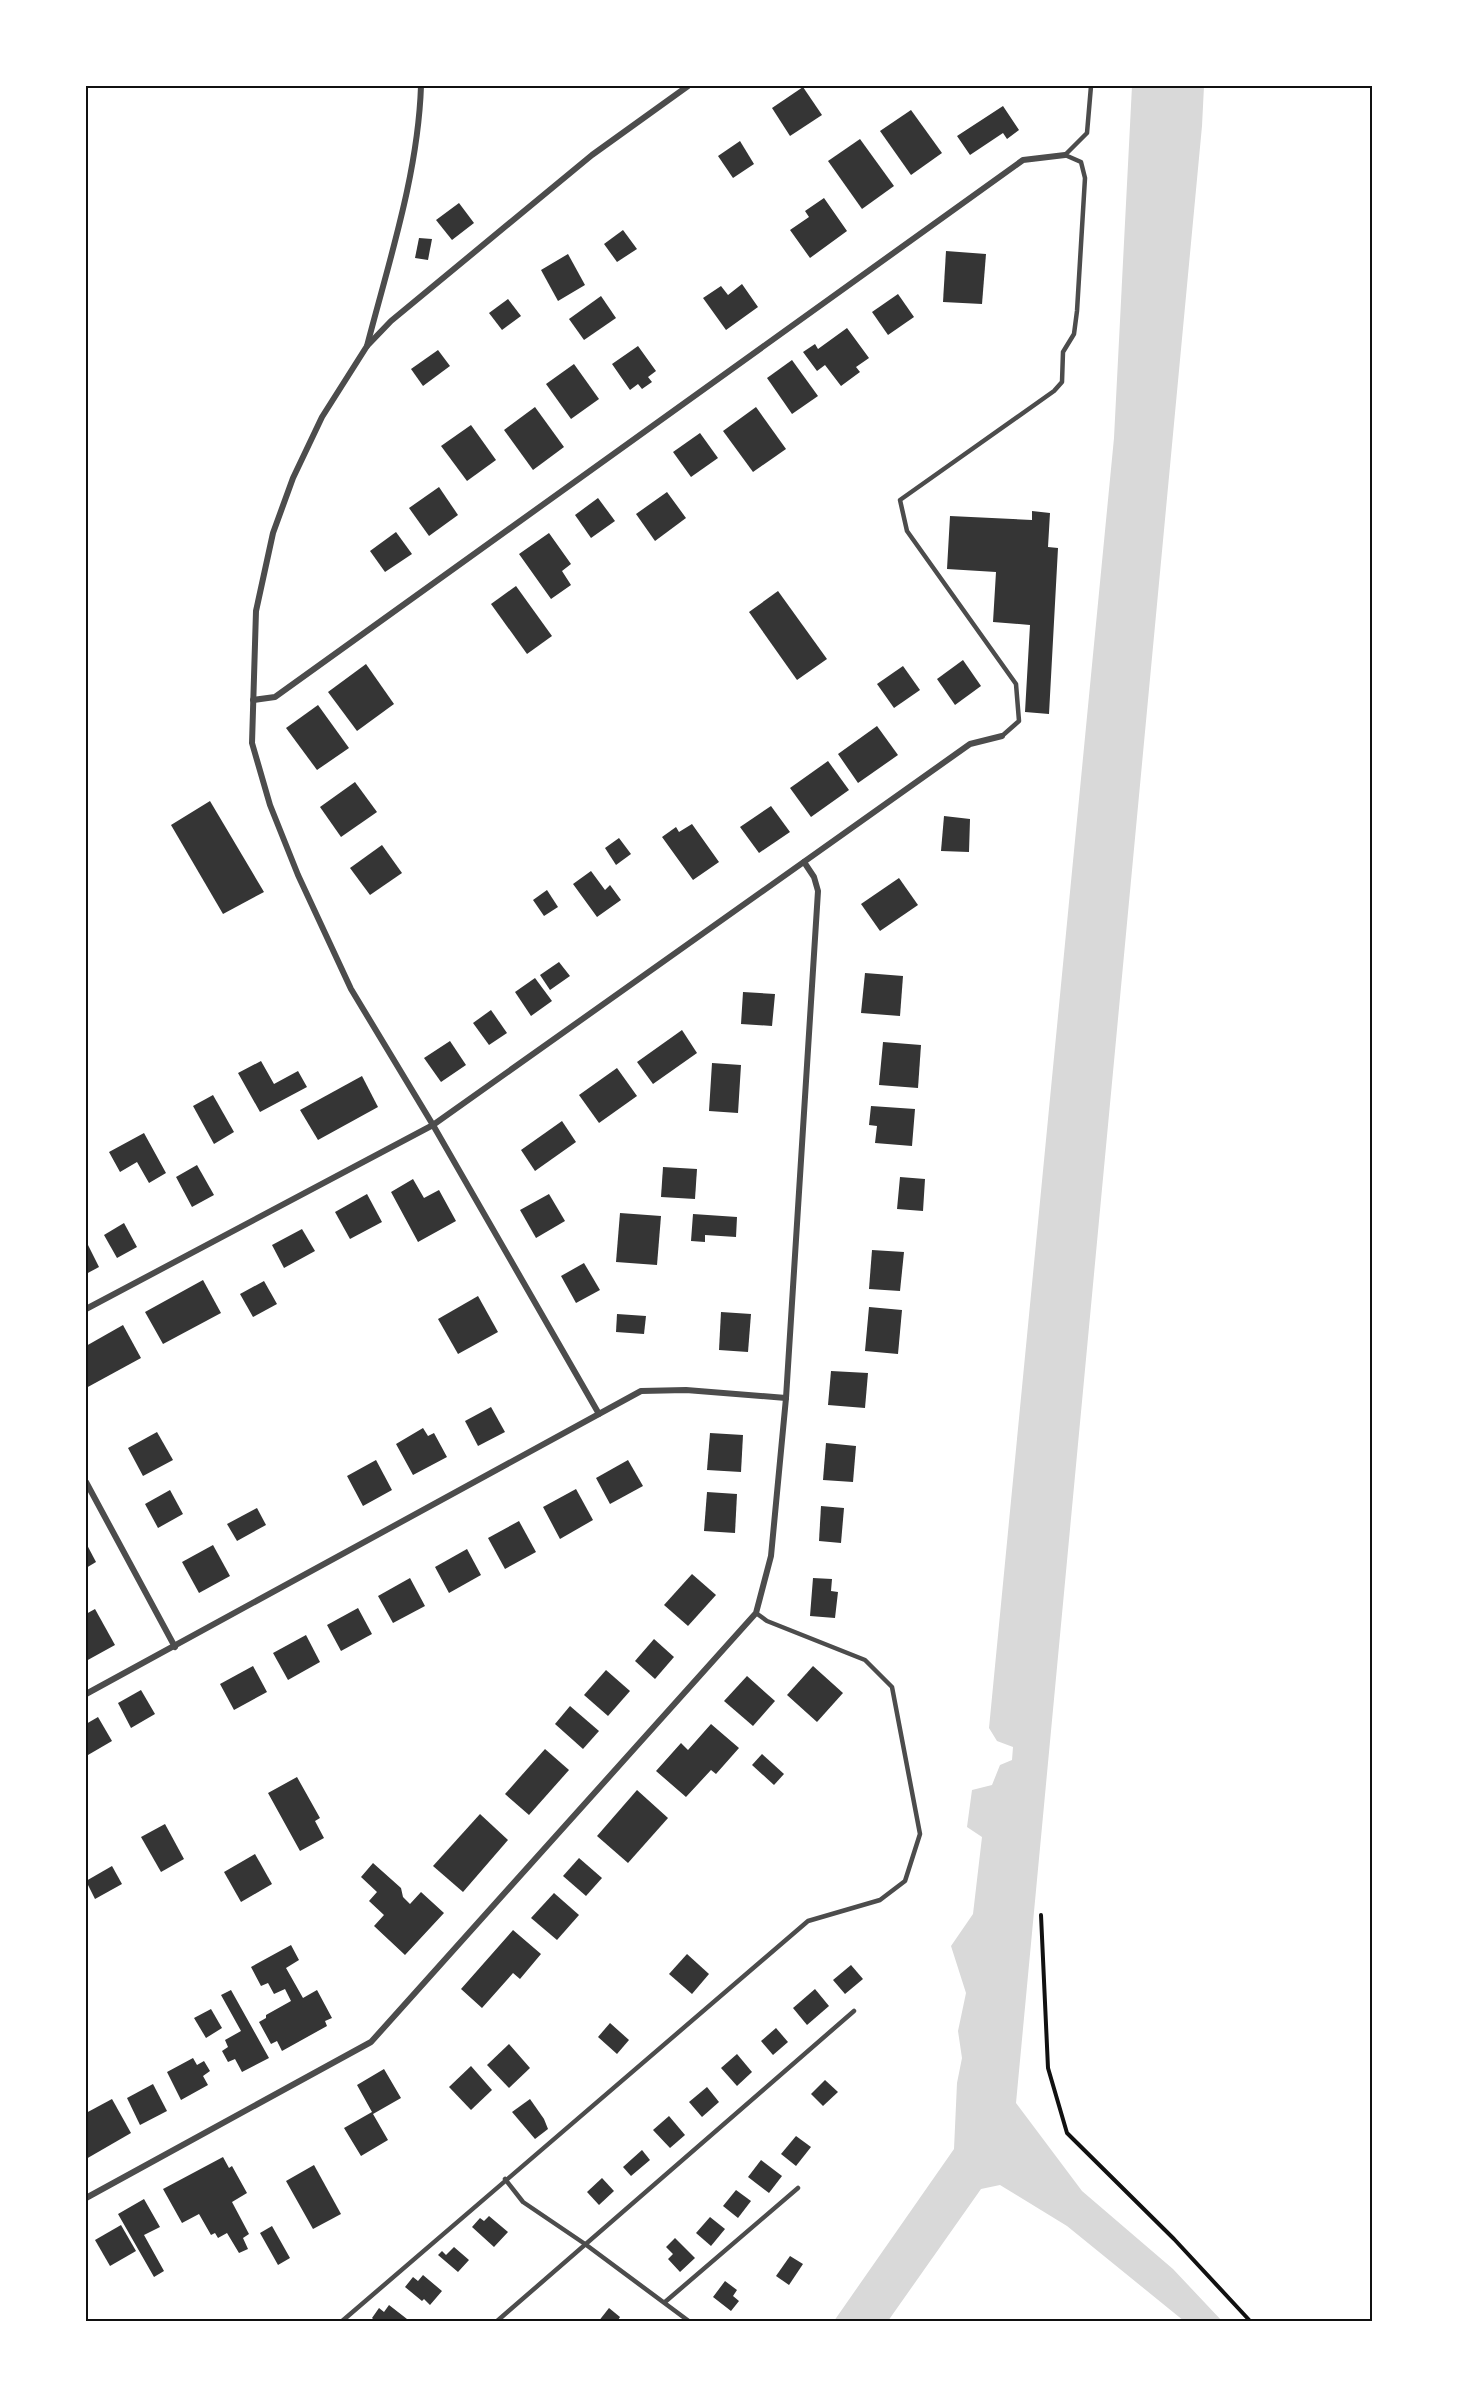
<svg xmlns="http://www.w3.org/2000/svg" width="1458" height="2407" font-family="Arial,sans-serif">
	<style>
		.water { fill: #d9d9d9 }
		.building { fill: #353535 }
		.lines { fill: none; stroke-linecap: round; stroke-linejoin: round }
		.path { stroke: #111; stroke-width: 4 }
		.service { stroke: #4c4c4c; stroke-width: 4.5 }
		.minor { stroke: #4c4c4c; stroke-width: 6 }
		.neatline { fill: none; stroke: #111; stroke-width: 2 }
	</style>
	<rect width="100%" height="100%" fill="#fff"/>
	<path class="water" d="M1132 86H1204L1202 126 1016 2103 1082 2191 1173 2269 1222 2321H1184L1067 2226 1000 2185 981 2189 888 2321H834L954 2149 957 2083 962 2058 958 2031 966 1993 951 1946 973 1914 982 1837 967 1827 972 1790 992 1785 1000 1765 1012 1760 1013 1747 997 1741 989 1728 1114 438Z"/>
	<g class="building">
		<path d="M803 87 822 115 790 136 772 108Z"/>
		<path d="M1003 106 1019 130 1007 139 1003 133 970 155 957 136Z"/>
		<path d="M911 110 942 153 911 175 880 131Z"/>
		<path d="M860 139 894 186 862 209 828 161Z"/>
		<path d="M740 141 754 164 733 178 718 156Z"/>
		<path d="M824 198 847 231 810 258 790 230 809 217 805 211Z"/>
		<path d="M459 203 474 223 452 240 436 220Z"/>
		<path d="M623 230 637 249 617 262 604 244Z"/>
		<path d="M419 238 432 239 428 260 415 258Z"/>
		<path d="M946 251 986 254 982 304 943 302Z"/>
		<path d="M568 254 585 285 558 301 541 270Z"/>
		<path d="M742 284 758 307 726 330 703 298 721 286 728 295Z"/>
		<path d="M898 294 914 317 888 335 872 312Z"/>
		<path d="M601 296 616 318 584 340 569 319Z"/>
		<path d="M508 299 521 316 502 330 489 313Z"/>
		<path d="M847 328 869 358 856 367 860 372 841 386 825 365 817 371 803 352 815 344 818 349Z"/>
		<path d="M638 346 656 371 648 377 652 382 642 389 638 384 630 390 612 364Z"/>
		<path d="M438 350 450 366 423 386 411 369Z"/>
		<path d="M792 360 818 396 792 414 767 378Z"/>
		<path d="M574 364 599 399 571 419 546 384Z"/>
		<path d="M535 407 564 447 533 470 504 430Z"/>
		<path d="M756 407 786 449 753 472 723 431Z"/>
		<path d="M471 425 496 460 467 481 441 446Z"/>
		<path d="M700 433 718 458 691 477 673 452Z"/>
		<path d="M439 487 458 515 429 536 409 508Z"/>
		<path d="M667 492 686 518 655 541 636 514Z"/>
		<path d="M598 498 615 521 591 538 575 515Z"/>
		<path d="M1032 511 1050 513 1048 547 1058 548 1049 714 1025 712 1030 625 993 622 996 572 947 569 950 516 1032 520Z"/>
		<path d="M396 532 412 554 385 572 370 551Z"/>
		<path d="M549 533 571 564 562 571 571 585 551 599 519 554Z"/>
		<path d="M516 586 552 636 527 654 491 604Z"/>
		<path d="M778 591 827 659 797 680 749 612Z"/>
		<path d="M963 660 981 686 955 705 937 679Z"/>
		<path d="M366 664 394 704 357 731 328 692Z"/>
		<path d="M903 666 920 690 894 708 877 684Z"/>
		<path d="M318 705 349 748 317 770 286 728Z"/>
		<path d="M877 726 898 755 858 783 838 754Z"/>
		<path d="M828 761 849 790 811 817 790 788Z"/>
		<path d="M355 782 377 812 341 837 320 807Z"/>
		<path d="M210 801 264 892 223 914 171 825Z"/>
		<path d="M771 806 790 832 759 853 740 827Z"/>
		<path d="M944 816 970 819 969 852 941 851Z"/>
		<path d="M692 824 719 862 693 880 662 837 676 827 679 832Z"/>
		<path d="M619 838 631 854 616 865 605 848Z"/>
		<path d="M382 845 402 873 370 895 350 868Z"/>
		<path d="M591 871 605 890 610 885 621 900 597 917 573 884Z"/>
		<path d="M899 878 918 905 880 931 861 904Z"/>
		<path d="M547 890 558 907 544 916 533 900Z"/>
		<path d="M559 962 570 976 550 990 540 975Z"/>
		<path d="M865 973 903 976 900 1016 861 1013Z"/>
		<path d="M535 978 552 1001 531 1016 515 992Z"/>
		<path d="M743 992 775 994 772 1026 741 1024Z"/>
		<path d="M491 1010 507 1033 489 1045 473 1023Z"/>
		<path d="M682 1030 697 1053 653 1084 637 1062Z"/>
		<path d="M450 1041 466 1065 441 1082 424 1058Z"/>
		<path d="M883 1042 921 1045 918 1088 879 1085Z"/>
		<path d="M261 1061 274 1084 298 1071 307 1087 260 1112 238 1073Z"/>
		<path d="M712 1063 741 1065 738 1113 709 1111Z"/>
		<path d="M617 1068 637 1096 599 1123 579 1095Z"/>
		<path d="M362 1076 378 1107 318 1140 300 1110Z"/>
		<path d="M213 1095 234 1132 214 1144 193 1106Z"/>
		<path d="M871 1106 915 1109 912 1146 875 1143 877 1126 869 1125Z"/>
		<path d="M562 1121 576 1142 535 1171 521 1150Z"/>
		<path d="M144 1133 166 1173 149 1183 137 1162 120 1172 109 1152Z"/>
		<path d="M197 1165 214 1195 192 1207 176 1177Z"/>
		<path d="M663 1167 697 1169 695 1199 661 1197Z"/>
		<path d="M900 1177 925 1179 923 1211 897 1209Z"/>
		<path d="M413 1179 424 1198 439 1190 456 1221 418 1242 391 1192Z"/>
		<path d="M367 1194 382 1222 350 1239 335 1212Z"/>
		<path d="M549 1194 565 1221 536 1238 520 1210Z"/>
		<path d="M620 1213 661 1216 657 1265 616 1262Z"/>
		<path d="M693 1214 737 1217 736 1237 705 1235V1242L691 1241Z"/>
		<path d="M124 1223 137 1247 117 1258 104 1235Z"/>
		<path d="M302 1229 315 1251 284 1268 272 1245Z"/>
		<path d="M86 1241 99 1267 86 1274Z"/>
		<path d="M872 1250 904 1252 900 1291 869 1289Z"/>
		<path d="M584 1263 600 1290 576 1303 561 1276Z"/>
		<path d="M203 1280 221 1313 163 1344 145 1312Z"/>
		<path d="M264 1281 277 1304 253 1317 240 1294Z"/>
		<path d="M478 1296 498 1332 458 1354 438 1319Z"/>
		<path d="M869 1307 902 1310 898 1354 865 1351Z"/>
		<path d="M721 1312 751 1314 748 1352 719 1350Z"/>
		<path d="M617 1314 646 1316 644 1334 616 1332Z"/>
		<path d="M123 1325 141 1358 86 1388V1346Z"/>
		<path d="M831 1371 868 1373 865 1408 828 1405Z"/>
		<path d="M491 1407 505 1432 478 1446 465 1421Z"/>
		<path d="M423 1428 428 1436 434 1433 447 1457 413 1475 396 1444Z"/>
		<path d="M157 1432 173 1460 143 1476 128 1448Z"/>
		<path d="M710 1433 743 1435 741 1472 707 1470Z"/>
		<path d="M826 1443 856 1446 853 1482 823 1480Z"/>
		<path d="M376 1460 392 1490 363 1506 347 1476Z"/>
		<path d="M628 1460 643 1486 610 1504 596 1478Z"/>
		<path d="M576 1489 593 1520 560 1539 543 1507Z"/>
		<path d="M170 1490 183 1514 158 1528 145 1504Z"/>
		<path d="M707 1492 737 1494 735 1533 704 1531Z"/>
		<path d="M821 1506 844 1508 841 1543 819 1541Z"/>
		<path d="M257 1508 266 1525 237 1541 227 1524Z"/>
		<path d="M519 1521 536 1552 505 1569 488 1538Z"/>
		<path d="M86 1543 96 1562 86 1568Z"/>
		<path d="M213 1545 230 1576 199 1593 182 1562Z"/>
		<path d="M467 1549 481 1575 449 1593 435 1567Z"/>
		<path d="M692 1574 716 1595 688 1626 664 1605Z"/>
		<path d="M410 1578 425 1606 393 1623 378 1596Z"/>
		<path d="M813 1578 832 1579 831 1591 838 1592 835 1618 810 1616Z"/>
		<path d="M358 1608 372 1634 341 1651 327 1625Z"/>
		<path d="M95 1609 115 1645 86 1661V1614Z"/>
		<path d="M306 1635 320 1662 288 1680 273 1653Z"/>
		<path d="M654 1639 674 1657 655 1679 635 1661Z"/>
		<path d="M253 1666 267 1692 234 1710 220 1684Z"/>
		<path d="M813 1666 843 1693 817 1722 787 1695Z"/>
		<path d="M606 1670 630 1691 608 1716 584 1695Z"/>
		<path d="M747 1676 775 1701 753 1726 724 1701Z"/>
		<path d="M141 1690 155 1714 131 1728 118 1703Z"/>
		<path d="M570 1706 599 1731 583 1749 555 1724Z"/>
		<path d="M98 1717 112 1741 88 1755 86 1751V1724Z"/>
		<path d="M711 1724 739 1748 716 1774 711 1770 686 1797 656 1771 681 1743 688 1750Z"/>
		<path d="M545 1749 569 1770 529 1815 505 1794Z"/>
		<path d="M762 1754 784 1774 774 1785 752 1765Z"/>
		<path d="M297 1777 320 1818 315 1821 324 1838 300 1851 268 1793Z"/>
		<path d="M637 1790 668 1818 628 1863 597 1836Z"/>
		<path d="M480 1814 508 1840 463 1892 433 1866Z"/>
		<path d="M165 1824 184 1859 161 1872 141 1837Z"/>
		<path d="M255 1854 272 1884 241 1902 224 1872Z"/>
		<path d="M579 1858 602 1878 586 1896 563 1876Z"/>
		<path d="M373 1863 401 1888 403 1897 410 1904 421 1892 444 1913 405 1955 374 1926 384 1915 369 1901 377 1892 361 1877Z"/>
		<path d="M112 1866 122 1884 95 1899 86 1881Z"/>
		<path d="M554 1893 579 1915 557 1940 531 1918Z"/>
		<path d="M513 1930 541 1954 520 1979 513 1973 482 2008 461 1989Z"/>
		<path d="M291 1945 299 1960 286 1968 303 1998 317 1990 332 2018 325 2021 327 2026 282 2051 277 2041 271 2044 259 2022 266 2018V2015L291 2001 285 1989 274 1994 268 1983 261 1986 251 1967Z"/>
		<path d="M687 1954 709 1974 692 1994 669 1974Z"/>
		<path d="M851 1965 863 1979 845 1994 833 1980Z"/>
		<path d="M815 1989 829 2006 807 2025 793 2008Z"/>
		<path d="M231 1990 269 2058 242 2072 235 2059 228 2062 222 2051 228 2047 225 2040 241 2031 221 1995Z"/>
		<path d="M211 2009 222 2028 206 2038 194 2018Z"/>
		<path d="M610 2023 629 2040 617 2054 598 2037Z"/>
		<path d="M776 2028 788 2042 773 2055 761 2041Z"/>
		<path d="M509 2044 530 2068 509 2088 487 2065Z"/>
		<path d="M737 2054 752 2072 737 2086 721 2068Z"/>
		<path d="M193 2058 197 2065 204 2061 210 2071 203 2076 208 2085 181 2100 167 2072Z"/>
		<path d="M471 2066 492 2090 471 2110 449 2087Z"/>
		<path d="M384 2069 401 2098 373 2114 388 2140 361 2156 344 2128 372 2112 357 2085Z"/>
		<path d="M825 2080 838 2092 823 2106 811 2094Z"/>
		<path d="M153 2084 167 2111 140 2125 127 2098Z"/>
		<path d="M707 2087 719 2102 702 2117 689 2102Z"/>
		<path d="M112 2099 131 2133 86 2159V2113Z"/>
		<path d="M530 2099 544 2119 548 2129 535 2139 512 2112Z"/>
		<path d="M669 2116 685 2135 670 2148 653 2130Z"/>
		<path d="M796 2136 811 2147 796 2166 781 2154Z"/>
		<path d="M642 2150 650 2160 631 2176 623 2167Z"/>
		<path d="M223 2157 229 2168 232 2166 247 2193 232 2202 249 2234 243 2238 248 2249 239 2253 227 2233 218 2238 215 2233 211 2235 199 2214 182 2223 163 2189Z"/>
		<path d="M761 2160 782 2176 769 2193 748 2177Z"/>
		<path d="M314 2165 341 2214 313 2229 286 2181Z"/>
		<path d="M602 2178 614 2191 599 2205 587 2192Z"/>
		<path d="M736 2190 751 2201 738 2218 723 2206Z"/>
		<path d="M144 2199 160 2227 144 2235 164 2271 154 2277 118 2214Z"/>
		<path d="M489 2216 508 2232 494 2247 472 2227 480 2218 484 2221Z"/>
		<path d="M710 2217 725 2229 711 2246 696 2233Z"/>
		<path d="M121 2225 136 2251 110 2266 95 2240Z"/>
		<path d="M272 2226 290 2258 278 2265 260 2233Z"/>
		<path d="M675 2238 695 2258 680 2272 668 2259 673 2254 666 2247Z"/>
		<path d="M454 2247 469 2260 458 2272 438 2255 442 2251 446 2255Z"/>
		<path d="M790 2256 803 2264 789 2285 776 2276Z"/>
		<path d="M423 2275 442 2291 430 2305 424 2299 422 2301 405 2287 413 2277 418 2281Z"/>
		<path d="M725 2281 737 2290 733 2296 739 2301 731 2311 713 2297Z"/>
		<path d="M389 2305 407 2319 405 2322H376L372 2318 379 2308 384 2312Z"/>
		<path d="M609 2308 620 2317 617 2322H598Z"/>
	</g>
	<g class="lines">
		<path class="path" d="M1041 1915 1048 2068 1067 2133 1174 2239 1251 2322"/>
		<g class="service">
			<path d="M1002 736 1019 721 1016 684 907 531 900 500 1054 391 1062 382 1063 352 1074 334 1077 311 1085 178 1081 162 1065 155 1087 133 1091 86"/>
			<path d="M505 2179 523 2202 585 2244 690 2322"/>
			<path d="M665 2302 798 2188"/>
			<path d="M341 2322 808 1921 880 1900 905 1881 920 1834 892 1687 865 1660 767 1621 756 1613"/>
			<path d="M496 2322 854 2011"/>
		</g>
		<g class="minor">
			<path d="M367 346C389 261 418 174 421 86"/>
			<path d="M253 700 275 697 1023 160 1065 155"/>
			<path d="M86 1309 433 1125 970 744 1002 736"/>
			<path d="M599 1414 433 1125 351 989 298 875 270 805 252 743 256 611 273 533 293 478 322 417 367 346 391 321 592 155 688 86"/>
			<path d="M86 1482 175 1647"/>
			<path d="M86 1694 641 1391 686 1390 786 1398"/>
			<path d="M86 2198 371 2042 756 1613 771 1556 786 1398 818 891 814 877 804 862"/>
		</g>
	</g>
	<rect width="1458" height="2407" fill="none" stroke="#ffffff" stroke-width="174"/>
	<rect x="87" y="87" width="1284" height="2233" class="neatline"/>
</svg>
